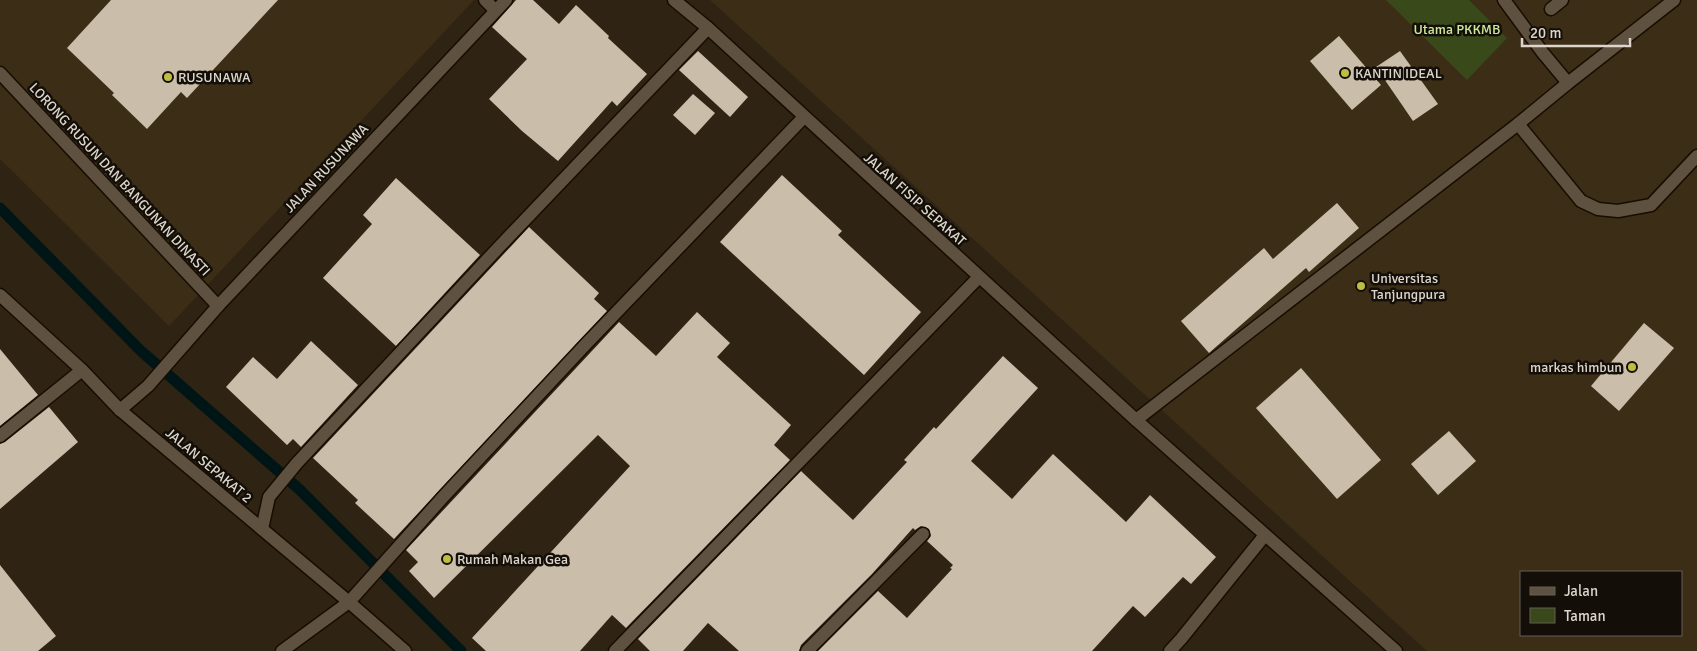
<svg xmlns="http://www.w3.org/2000/svg" width="1697" height="651" font-family="Signika,sans-serif">
	<style>
		.built { fill: #3c2d16; fill-rule: evenodd }
		.green { fill: #39491a }
		.lines { fill: none; stroke-linecap: round; stroke-linejoin: round }
		.stream { stroke: #001515; stroke-width: 11 }
		.building { fill: #cabda9 }
		.lane-casing { stroke: #170d01; stroke-width: 15 }
		.street-casing { stroke: #170d01; stroke-width: 15 }
		.secondary-casing { stroke: #170d01; stroke-width: 15 }
		.lane { stroke: #5e5140; stroke-width: 12 }
		.street { stroke: #5e5140; stroke-width: 12 }
		.secondary { stroke: #5e5140; stroke-width: 12 }
		.poi-dot { fill: #bebf42; stroke: #130f08; stroke-width: 2 }
		.labels { text-anchor: middle; stroke-width: 5; stroke-linejoin: round; paint-order: stroke }
		.park-label { font-size: 14px; fill: #cce99b; stroke: #130f08 }
		.poi-label { font-size: 14px; fill: #ddd5cb; stroke: #130f08; text-anchor: start }
		.street-label { font-size: 14px; fill: #ddd5cb; stroke: #130f08 }
	</style>
	<rect width="100%" height="100%" fill="#2f2414"/>
	<g class="built">
		<path d="M0 0H474L169 326 0 159Z"/>
		<path d="M710 0H1697V651H1427ZM1521 572H1681V635H1521Z"/>
	</g>
	<path class="green" d="M1386 0H1469L1507 38 1467 80Z"/>
	<g class="lines">
		<path class="stream" d="M0 208 141 351 299 489 461 651"/>
	</g>
	<g class="building">
		<path d="M111 0H278L187 98 181 92 147 129 112 95 114 93 67 48Z"/>
		<path d="M516 0H533L559 24 576 5 609 36 608 38 647 74 617 106 612 101 558 161 522 131 489 99 527 59 492 27Z"/>
		<path d="M1339 36 1381 85 1352 110 1310 61Z"/>
		<path d="M698 51 748 97 730 117 679 70Z"/>
		<path d="M1400 51 1438 104 1413 121 1376 67Z"/>
		<path d="M693 94 715 113 695 135 673 115Z"/>
		<path d="M782 175 842 231 838 235 921 312 864 375 720 242Z"/>
		<path d="M396 178 480 255 396 346 323 278 372 224 363 215Z"/>
		<path d="M1337 203 1359 228 1309 272 1306 268 1209 353 1181 321 1264 248 1273 259Z"/>
		<path d="M529 227 599 293 594 299 607 311 394 539 355 503 358 500 313 458Z"/>
		<path d="M697 312 730 343 717 357 791 425 774 445 790 460 626 628 612 615 580 651H486L472 638 630 466 598 435 434 598 409 571 418 562 406 550 619 322 656 356Z"/>
		<path d="M1644 323 1674 348 1619 411 1591 386Z"/>
		<path d="M311 341 358 385 301 447 293 439 287 445 226 387 253 357 277 379Z"/>
		<path d="M0 349 38 395 0 426Z"/>
		<path d="M1003 356 1038 388 971 461 1012 499 1053 454 1126 522 1150 495 1216 557 1191 584 1183 577 1145 617 1133 606 1092 651H818L878 591 907 618 952 569 950 568 953 565 927 541 931 536 929 529 921 526 915 530 913 528 872 574 801 645 799 651H739L708 623 683 651H650L638 639 801 471 853 520 907 462 904 460 934 427 936 429Z"/>
		<path d="M1301 368 1381 460 1337 499 1256 408Z"/>
		<path d="M49 407 78 442 0 509V444L5 442Z"/>
		<path d="M1449 431 1476 461 1438 495 1411 464Z"/>
		<path d="M0 565 56 636 38 651H0Z"/>
	</g>
	<g class="lines">
		<g class="lane-casing">
			<g id="lane">
				<path d="M485 0 495 10"/>
				<path d="M1504 0 1543 53 1568 83"/>
				<path d="M1551 9 1562 0"/>
				<path d="M1518 124 1581 201 1598 209 1618 211 1651 205 1697 156"/>
				<path d="M1396 651 1136 420 1518 124 1568 83 1674 0"/>
			</g>
		</g>
		<g class="street-casing">
			<g id="street">
				<path d="M674 0 708 28 1136 420"/>
				<path d="M0 73 218 306"/>
				<path d="M120 410 148 386 218 306 506 0"/>
				<path d="M0 436 82 370"/>
				<path d="M262 529 269 497 297 463 499 247 708 28"/>
				<path d="M282 651 349 602 444 496 586 344 804 117"/>
				<path d="M615 651 979 277"/>
				<path d="M807 651 923 534"/>
				<path d="M1170 651 1181 639 1265 535"/>
			</g>
		</g>
		<g class="secondary-casing">
			<path id="secondary" d="M0 295 82 370 120 410 349 602 405 651"/>
		</g>
		<use href="#lane" class="lane"/>
		<use href="#street" class="street"/>
		<use href="#secondary" class="secondary"/>
	</g>
	<g class="poi-dot">
		<circle cx="1345" cy="73" r="5"/>
		<circle cx="168" cy="77" r="5"/>
		<circle cx="1361" cy="286" r="5"/>
		<circle cx="1632" cy="367" r="5"/>
		<circle cx="447" cy="559" r="5"/>
	</g>
	<g class="labels">
		<g class="park-label">
			<text x="1457" y="34">Utama PKKMB</text>
		</g>
		<g class="poi-label">
			<text x="1355" y="78">KANTIN IDEAL</text>
			<text x="178" y="82">RUSUNAWA</text>
			<text x="1371" y="283">Universitas<tspan x="1371" dy="16">Tanjungpura</tspan></text>
			<text x="1622" y="372" text-anchor="end">markas himbun</text>
			<text x="457" y="564">Rumah Makan Gea</text>
		</g>
		<g class="street-label">
			<text transform="translate(326 168) rotate(-47)" y="5">JALAN RUSUNAWA</text>
			<text transform="translate(120 179) rotate(47)" y="5">LORONG RUSUN DAN BANGUNAN DINASTI</text>
			<text transform="translate(915 199) rotate(42)" y="5">JALAN FISIP SEPAKAT</text>
			<text transform="translate(209 465) rotate(40)" y="5">JALAN SEPAKAT 2</text>
		</g>
	</g>
	<rect x="1520" y="571" width="162" height="65" fill="#130f08" stroke="#645e56"/>
	<rect x="1530" y="587" width="25" height="8" fill="#5e5140" stroke="#645e56"/>
	<text x="1564" y="596" font-size="15" fill="#ddd5cb">Jalan</text>
	<rect x="1530" y="608" width="25" height="15" fill="#39491a" stroke="#645e56"/>
	<text x="1564" y="621" font-size="15" fill="#ddd5cb">Taman</text>
	<path d="M1522 38v8h108v-8" fill="none" stroke="#ddd5cb" stroke-width="2.5"/>
	<text x="1530" y="38" font-size="15" fill="#ddd5cb" stroke="#130f08" stroke-width="4" paint-order="stroke">20 m</text>
</svg>
